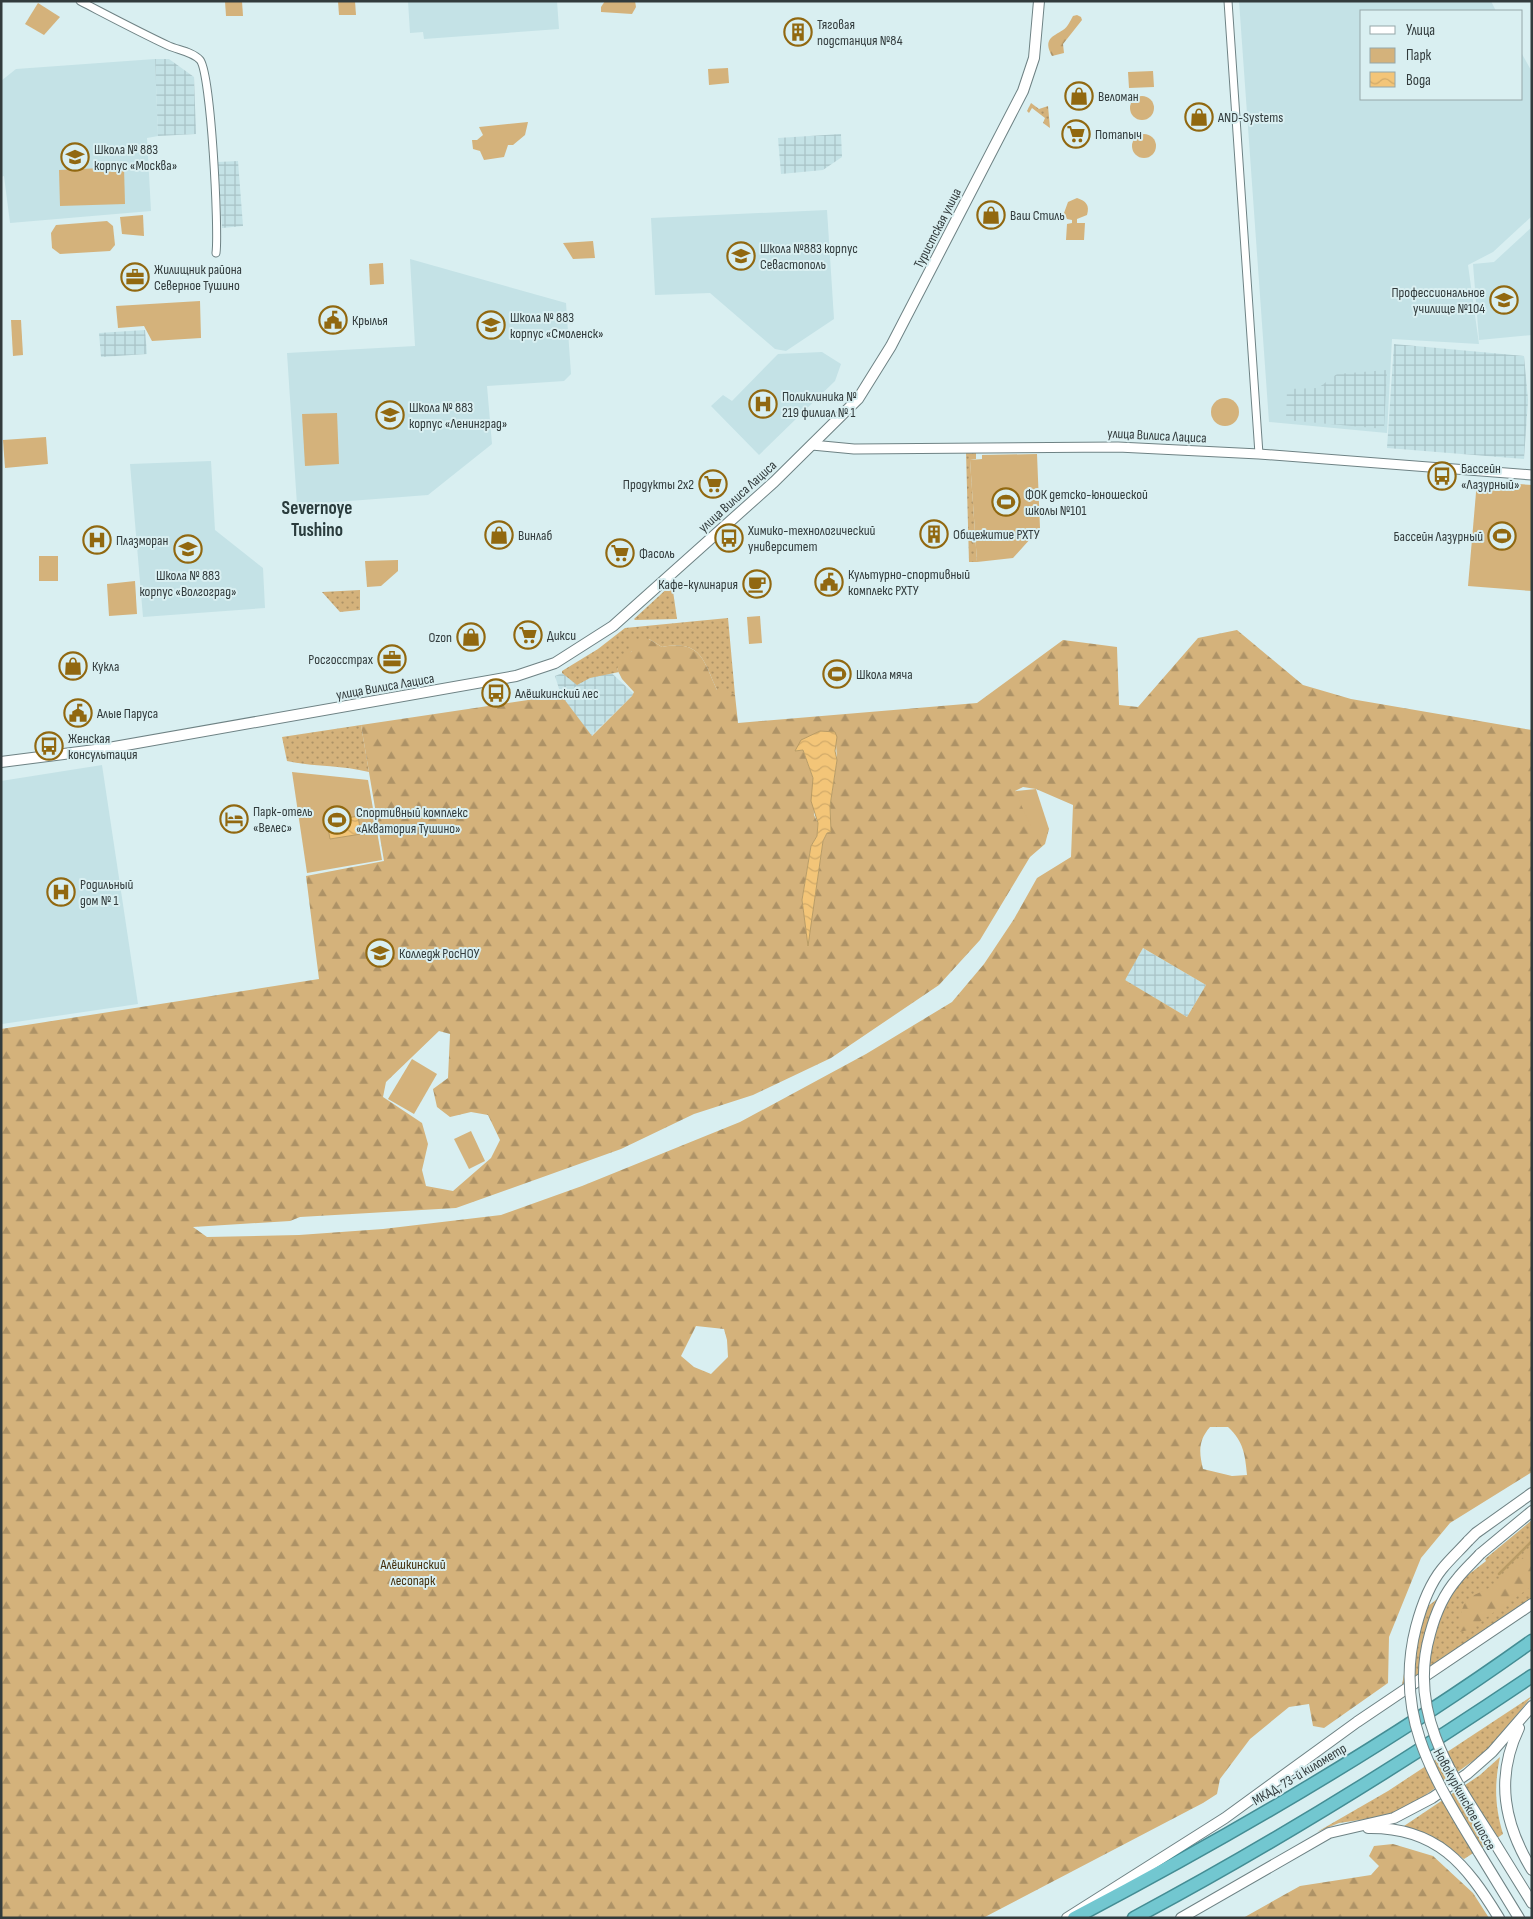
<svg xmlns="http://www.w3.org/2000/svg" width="1533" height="1919" font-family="'Sofia Sans Condensed',sans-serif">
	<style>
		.built { fill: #c4e2e6 }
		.industrial { fill: url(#industrial-grid) }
		.grass { fill: url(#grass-dots) }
		.forest { fill: url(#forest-firs); fill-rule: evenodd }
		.park { fill: #d4b27b }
		.water { fill: url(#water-waves); stroke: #b99c66 }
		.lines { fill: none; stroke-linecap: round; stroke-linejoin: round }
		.stream { stroke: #b99c66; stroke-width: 2.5 }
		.minor-casing { stroke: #6e8284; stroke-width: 9 }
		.tertiary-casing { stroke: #6e8284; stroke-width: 11 }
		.secondary-casing { stroke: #6e8284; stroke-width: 12 }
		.trunk-casing { stroke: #448d94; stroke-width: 15 }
		.minor { stroke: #fff; stroke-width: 7 }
		.tertiary { stroke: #fff; stroke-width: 9 }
		.secondary { stroke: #fff; stroke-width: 10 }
		.trunk { stroke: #72c7d0; stroke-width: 12 }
		.secondary-bridge-casing { stroke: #6e8284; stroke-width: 12; stroke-linecap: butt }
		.secondary-bridge { stroke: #fff; stroke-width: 10 }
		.labels { text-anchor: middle; stroke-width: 4; stroke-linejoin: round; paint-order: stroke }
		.poi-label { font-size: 14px; fill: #323b3c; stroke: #d9eff1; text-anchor: start }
		.street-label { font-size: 14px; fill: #323b3c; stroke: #d9eff1 }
		.park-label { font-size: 14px; fill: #422f0d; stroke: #d9eff1 }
		.district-label { font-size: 19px; font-weight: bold; fill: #2a3c3d; stroke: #d9eff1 }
	</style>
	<defs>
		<pattern id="industrial-grid" width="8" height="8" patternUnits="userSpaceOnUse" patternTransform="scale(1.25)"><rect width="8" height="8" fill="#c4e2e6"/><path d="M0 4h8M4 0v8" fill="none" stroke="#a9c3c6"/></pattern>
		<pattern id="grass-dots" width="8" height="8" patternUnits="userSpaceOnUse" patternTransform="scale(1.25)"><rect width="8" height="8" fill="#d4b27b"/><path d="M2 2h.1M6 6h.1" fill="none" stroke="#ad9266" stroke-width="1.8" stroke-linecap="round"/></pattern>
		<pattern id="forest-firs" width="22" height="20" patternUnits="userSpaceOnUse" patternTransform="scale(1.25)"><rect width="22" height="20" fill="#d4b27b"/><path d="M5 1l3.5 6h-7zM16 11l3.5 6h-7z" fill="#ad9266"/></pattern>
		<pattern id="water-waves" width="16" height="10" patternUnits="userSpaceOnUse" patternTransform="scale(1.25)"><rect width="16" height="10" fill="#f3c578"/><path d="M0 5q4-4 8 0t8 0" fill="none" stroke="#d1aa69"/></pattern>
	</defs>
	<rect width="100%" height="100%" fill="#d9eff1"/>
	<g class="built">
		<path d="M408 1H557L559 29 424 39 423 32 410 33Z"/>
		<path d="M1239 1H1491L1496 11H1362V99H1522V54L1532 72V216L1493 252 1468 265 1479 344 1392 339 1387 433 1269 422Z"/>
		<path d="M155 59 158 136 147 138 151 211 10 223 4 176 1 177V81L16 69Z"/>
		<path d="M827 210 834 319 786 351 775 349 710 293 655 295 651 218Z"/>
		<path d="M1532 227V335L1479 340 1473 264 1494 262Z"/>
		<path d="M410 259 566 303 571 374 564 381 487 386 492 444 428 495 297 505 287 353 415 346Z"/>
		<path d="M822 352 841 364 835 381 759 455 711 406 723 395 732 401 778 354Z"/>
		<path d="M211 461 215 530 263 568 265 608 143 617 130 464Z"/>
		<path d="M102 765 138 1004 2 1024 1 781Z"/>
	</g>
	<g class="industrial">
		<path d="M155 59H169L194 77 196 134 158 136Z"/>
		<path d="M841 134 842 157 823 170 781 174 778 138Z"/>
		<path d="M238 161 243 226 222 228 218 162Z"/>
		<path d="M145 330 147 354 101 357 99 333Z"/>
		<path d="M1394 344 1524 356 1528 400 1524 459 1387 448Z"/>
		<path d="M1387 370 1384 429 1286 420 1287 389 1318 388 1337 374Z"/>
		<path d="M603 665 634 694 590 737 561 695 555 676 562 673 577 684Z"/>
		<path d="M1143 948 1206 985 1187 1017 1124 980Z"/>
	</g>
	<g class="grass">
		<path d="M1031 103 1039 109 1048 106 1050 128 1043 123 1045 118 1032 108 1029 113 1027 111Z"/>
		<path d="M976 451V459L970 460 977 562H969L966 452Z"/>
		<path d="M672 584 677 619 635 620 634 619Z"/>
		<path d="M360 590V610L340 612 322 592Z"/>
		<path d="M728 618 735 695 727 691 717 690C703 659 701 640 662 647L649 639 632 651 617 669 619 672 590 678 577 685 562 673V671L598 649 625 628Z"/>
		<path d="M361 725 369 772C341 765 314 767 287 761L282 737Z"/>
		<path d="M1532 1520V1599L1402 1685 1414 1617 1486 1561 1485 1559Z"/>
		<path d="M1532 1696 1500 1736 1484 1753 1420 1799 1387 1816 1339 1823 1317 1832 1388 1791Z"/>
		<path d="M1500 1757C1494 1785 1495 1807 1503 1834L1500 1836 1464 1859 1433 1837 1404 1826 1480 1775Z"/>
	</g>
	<g class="forest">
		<path d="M1077 15 1081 17 1082 20 1063 44 1064 53 1052 56C1043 39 1052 37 1063 30 1068 27 1070 21 1073 16Z"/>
		<path d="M1237 630 1303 685 1351 699 1532 730V1472L1450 1523 1421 1558 1389 1637 1388 1683 1324 1728 1313 1726 1309 1704 1289 1707 1250 1739 1220 1779 1217 1794 1203 1803 983 1918H1V1029L319 979 306 876 384 861 361 725 561 695 592 736 632 696 634 692 622 679 617 669 621 659 632 651 630 639H649L662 647C701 640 703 659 717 690H727L735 695 738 723 977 703 1063 640 1117 647 1119 705 1138 707 1198 638ZM820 731 836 744 837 760 830 806 831 832 827 833 823 841 808 944 802 900 811 846 817 836 818 823 814 815 813 778 803 750 795 751 800 744ZM1023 787 1036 789 1073 805 1071 857 1037 878 1014 919 984 964 952 1002 866 1054 740 1122 582 1186 501 1215 383 1229 299 1235 207 1237 193 1227 290 1221 300 1217 456 1208 621 1149 694 1114 753 1095 831 1058 939 985 980 940 1030 857 1045 844 1049 829 1032 813 1015 791ZM1143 948 1206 985 1187 1017 1125 980ZM439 1031 450 1034 448 1078 433 1089 437 1107 450 1117 471 1112 488 1115 500 1140 491 1158 453 1191 426 1186 422 1170 428 1144 422 1123 383 1097 386 1082ZM696 1326 724 1329 727 1340 728 1357 711 1374 694 1367 681 1356ZM1210 1427H1228C1244 1442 1245 1455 1247 1475L1232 1476 1203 1469C1199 1452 1198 1441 1210 1427Z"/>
		<path d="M1532 1548V1586L1468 1630 1460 1632C1459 1589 1477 1599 1502 1580 1513 1571 1521 1558 1532 1548Z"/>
		<path d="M1393 1844 1433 1856 1473 1893 1489 1918H1243L1300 1886 1371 1875 1379 1866 1369 1856 1374 1846Z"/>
	</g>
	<g class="park">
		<path d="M225 1H242L243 16H226Z"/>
		<path d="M338 1H355L356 15H339Z"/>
		<path d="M605 1H635L636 7 632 14 601 12V7Z"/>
		<path d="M38 3 60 17 44 35 25 24Z"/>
		<path d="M728 68 729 83 709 85 708 69Z"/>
		<path d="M1153 71 1154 87 1129 88 1128 72Z"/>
		<circle cx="1142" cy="108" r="12"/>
		<path d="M528 122 525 135 513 145H508L504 157 484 160 480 151 473 149 472 140H477L483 135 479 127Z"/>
		<circle cx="1144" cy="146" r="12"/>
		<path d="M124 167 125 204 60 206 59 170Z"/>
		<path d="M1077 198C1086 201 1090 205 1087 215L1077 219V223H1085L1084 240H1066L1067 224 1072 223V220L1067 219 1064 213 1068 202Z"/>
		<path d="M143 215 144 236 122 234 120 217Z"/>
		<path d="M107 221 113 226 115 245 110 251 60 254 52 248 51 233 56 225Z"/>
		<path d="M593 241 595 258 573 259 563 243Z"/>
		<path d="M383 263 384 284 370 285 369 264Z"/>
		<path d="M200 301 201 338 152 341 144 326 118 328 116 306Z"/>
		<path d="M11 320H21L23 355 13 356Z"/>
		<circle cx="1225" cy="412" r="14"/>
		<path d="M337 413 339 464 305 466 302 414Z"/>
		<path d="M46 437 48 464 5 468 3 440Z"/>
		<path d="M1037 454 1040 528 1013 558 977 562 970 460 982 459V455Z"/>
		<path d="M1477 481 1532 485V591L1468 586Z"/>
		<rect x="39" y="556" width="19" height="25"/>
		<path d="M398 560V571L381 586 367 587 365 561Z"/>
		<path d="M135 581 137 614 109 616 107 584Z"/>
		<path d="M760 616 762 643 749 644 747 617Z"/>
		<path d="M292 772 368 780 382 860 307 873Z"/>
		<path d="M1036 789 1049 829H1032L1015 791Z"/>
		<path d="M412 1059 437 1074 414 1114 388 1099Z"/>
		<path d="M471 1131 485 1161 469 1169 454 1139Z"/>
	</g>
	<g class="water">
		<path d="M820 731 835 732 837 737 835 751 837 760 830 806 831 832 827 833 823 841 808 946 802 900 811 846 817 836 818 823 811 801 813 778 803 750 795 751 801 740Z"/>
		<path d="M358 816 361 834 330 839 327 822Z"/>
	</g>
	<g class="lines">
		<path class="stream" d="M1499 1574 1532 1541"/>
		<g class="minor-casing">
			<g id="minor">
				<path d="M80 1C109 16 139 32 169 46 178 50 193 52 200 60 211 73 219 230 216 253"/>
				<path d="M1228 1 1259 454"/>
			</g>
		</g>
		<g class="tertiary-casing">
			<path id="tertiary" d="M812 445 854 449 1118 447 1259 454 1532 475"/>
		</g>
		<g class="secondary-casing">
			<g id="secondary">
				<path d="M1 762 103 749 516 676 555 663 613 626 774 482 858 399 891 346 1023 91 1034 58 1039 1"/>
				<path d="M1468 1541 1476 1533 1532 1493"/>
				<path d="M1480 1554 1532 1511"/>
				<path d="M1519 1728C1495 1778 1504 1824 1532 1870"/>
				<path d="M1368 1828C1437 1827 1466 1864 1499 1918"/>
				<path d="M1493 1840 1532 1903"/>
				<path d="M1478 1851 1519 1918"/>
				<path d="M1067 1918 1225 1818 1357 1722 1532 1604"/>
				<path d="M1181 1918 1329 1833 1394 1818 1432 1798 1467 1774 1492 1752 1532 1706"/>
			</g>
		</g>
		<g class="trunk-casing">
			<g id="trunk">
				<path d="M1074 1918C1232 1835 1387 1745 1532 1641"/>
				<path d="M1134 1918C1271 1845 1403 1763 1532 1676"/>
			</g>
		</g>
		<use href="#minor" class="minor"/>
		<use href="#tertiary" class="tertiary"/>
		<use href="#secondary" class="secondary"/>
		<use href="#trunk" class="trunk"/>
		<g class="secondary-bridge-casing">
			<g id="secondary-bridge">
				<path d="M1468 1541C1460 1550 1450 1559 1442 1569 1429 1585 1421 1608 1416 1627 1393 1716 1434 1778 1478 1851"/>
				<path d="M1480 1554C1472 1563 1464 1570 1457 1579 1444 1594 1435 1615 1430 1634 1407 1713 1452 1776 1493 1840"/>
			</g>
		</g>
		<use href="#secondary-bridge" class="secondary-bridge"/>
	</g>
	<defs>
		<g id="building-ring" transform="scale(1.4375)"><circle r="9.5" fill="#d9eff1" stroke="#916810" stroke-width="1.5"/><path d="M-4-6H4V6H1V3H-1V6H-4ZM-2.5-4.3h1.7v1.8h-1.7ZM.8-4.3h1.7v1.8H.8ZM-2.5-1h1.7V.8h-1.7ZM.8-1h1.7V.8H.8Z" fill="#916810"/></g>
		<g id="shop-ring" transform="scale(1.4375)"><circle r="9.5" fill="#d9eff1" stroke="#916810" stroke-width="1.5"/><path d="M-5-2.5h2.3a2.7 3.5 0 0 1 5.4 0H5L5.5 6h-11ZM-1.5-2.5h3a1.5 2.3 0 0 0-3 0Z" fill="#916810"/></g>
		<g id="supermarket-ring" transform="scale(1.4375)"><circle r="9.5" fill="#d9eff1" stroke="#916810" stroke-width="1.5"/><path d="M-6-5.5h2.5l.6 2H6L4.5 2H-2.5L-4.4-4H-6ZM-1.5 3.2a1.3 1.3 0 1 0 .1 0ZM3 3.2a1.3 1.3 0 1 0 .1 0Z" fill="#916810"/></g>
		<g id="school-ring" transform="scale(1.4375)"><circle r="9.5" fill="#d9eff1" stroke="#916810" stroke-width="1.5"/><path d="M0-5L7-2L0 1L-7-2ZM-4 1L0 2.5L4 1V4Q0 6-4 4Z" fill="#916810"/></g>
		<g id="office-ring" transform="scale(1.4375)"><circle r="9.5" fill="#d9eff1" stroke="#916810" stroke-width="1.5"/><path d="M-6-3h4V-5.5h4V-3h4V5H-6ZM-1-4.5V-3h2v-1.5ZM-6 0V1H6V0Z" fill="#916810"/></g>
		<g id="university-ring" transform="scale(1.4375)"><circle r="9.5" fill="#d9eff1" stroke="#916810" stroke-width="1.5"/><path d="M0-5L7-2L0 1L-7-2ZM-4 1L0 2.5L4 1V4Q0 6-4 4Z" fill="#916810"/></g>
		<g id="civic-ring" transform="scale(1.4375)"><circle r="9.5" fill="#d9eff1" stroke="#916810" stroke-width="1.5"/><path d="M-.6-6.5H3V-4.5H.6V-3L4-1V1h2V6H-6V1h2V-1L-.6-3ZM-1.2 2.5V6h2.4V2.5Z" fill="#916810"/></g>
		<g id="hospital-ring" transform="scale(1.4375)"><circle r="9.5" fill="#d9eff1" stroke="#916810" stroke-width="1.5"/><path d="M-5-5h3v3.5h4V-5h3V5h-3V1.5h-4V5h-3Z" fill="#916810"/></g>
		<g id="bus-ring" transform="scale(1.4375)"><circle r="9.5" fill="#d9eff1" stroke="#916810" stroke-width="1.5"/><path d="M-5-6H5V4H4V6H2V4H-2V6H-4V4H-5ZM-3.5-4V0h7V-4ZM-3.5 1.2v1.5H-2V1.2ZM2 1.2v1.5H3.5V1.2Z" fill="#916810"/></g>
		<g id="stadium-ring" transform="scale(1.4375)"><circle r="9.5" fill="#d9eff1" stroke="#916810" stroke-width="1.5"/><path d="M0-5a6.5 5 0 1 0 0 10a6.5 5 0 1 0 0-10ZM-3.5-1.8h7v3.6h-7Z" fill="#916810"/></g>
		<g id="cafe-ring" transform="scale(1.4375)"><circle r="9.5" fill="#d9eff1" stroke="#916810" stroke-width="1.5"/><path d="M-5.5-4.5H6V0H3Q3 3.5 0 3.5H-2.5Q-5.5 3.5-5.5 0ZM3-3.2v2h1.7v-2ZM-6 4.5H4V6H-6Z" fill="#916810"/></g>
		<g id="hotel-ring" transform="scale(1.4375)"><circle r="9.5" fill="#d9eff1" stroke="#916810" stroke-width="1.5"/><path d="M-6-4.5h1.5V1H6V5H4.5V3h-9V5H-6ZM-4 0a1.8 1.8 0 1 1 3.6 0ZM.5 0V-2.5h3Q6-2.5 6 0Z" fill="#916810"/></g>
	</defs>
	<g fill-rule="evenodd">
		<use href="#building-ring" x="798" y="32"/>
		<use href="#shop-ring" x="1079" y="96"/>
		<use href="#shop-ring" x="1199" y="117"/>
		<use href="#supermarket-ring" x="1076" y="134"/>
		<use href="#school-ring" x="75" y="157"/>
		<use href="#shop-ring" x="991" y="215"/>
		<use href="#school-ring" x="741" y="256"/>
		<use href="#office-ring" x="135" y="277"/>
		<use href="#university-ring" x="1504" y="300"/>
		<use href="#civic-ring" x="333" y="320"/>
		<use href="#school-ring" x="491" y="325"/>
		<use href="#hospital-ring" x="763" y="404"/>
		<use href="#school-ring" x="390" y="415"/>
		<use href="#bus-ring" x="1442" y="476"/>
		<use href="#supermarket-ring" x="713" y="484"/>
		<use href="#stadium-ring" x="1006" y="502"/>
		<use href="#building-ring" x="934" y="534"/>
		<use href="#shop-ring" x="499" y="535"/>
		<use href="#stadium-ring" x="1502" y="536"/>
		<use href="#bus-ring" x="729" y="538"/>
		<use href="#hospital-ring" x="97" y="540"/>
		<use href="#school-ring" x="188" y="549"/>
		<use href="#supermarket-ring" x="620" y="553"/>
		<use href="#civic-ring" x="829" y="582"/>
		<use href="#cafe-ring" x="757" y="584"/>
		<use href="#supermarket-ring" x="528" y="635"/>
		<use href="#shop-ring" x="471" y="637"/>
		<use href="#office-ring" x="392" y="659"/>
		<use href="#shop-ring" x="73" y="666"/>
		<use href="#stadium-ring" x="837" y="674"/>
		<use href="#bus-ring" x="496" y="693"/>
		<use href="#civic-ring" x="78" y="713"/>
		<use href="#bus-ring" x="49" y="746"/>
		<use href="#hotel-ring" x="234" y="819"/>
		<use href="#stadium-ring" x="337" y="820"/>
		<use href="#hospital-ring" x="61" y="892"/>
		<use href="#university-ring" x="380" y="953"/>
	</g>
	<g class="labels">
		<g class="poi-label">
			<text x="817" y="29">Тяговая<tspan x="817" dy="16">подстанция №84</tspan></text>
			<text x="1098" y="101">Веломан</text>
			<text x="1218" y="122">AND-Systems</text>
			<text x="1095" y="139">Потапыч</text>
			<text x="94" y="154">Школа № 883<tspan x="94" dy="16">корпус «Москва»</tspan></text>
			<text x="1010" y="220">Ваш Стиль</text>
			<text x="760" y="253">Школа №883 корпус<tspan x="760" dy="16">Севастополь</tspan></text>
			<text x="154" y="274">Жилищник района<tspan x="154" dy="16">Северное Тушино</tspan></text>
			<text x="1485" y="297" text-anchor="end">Профессиональное<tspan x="1485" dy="16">училище №104</tspan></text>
			<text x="510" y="322">Школа № 883<tspan x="510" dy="16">корпус «Смоленск»</tspan></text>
			<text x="352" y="325">Крылья</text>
			<text x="782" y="401">Поликлиника №<tspan x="782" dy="16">219 филиал № 1</tspan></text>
			<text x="409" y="412">Школа № 883<tspan x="409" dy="16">корпус «Ленинград»</tspan></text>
			<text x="1461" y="473">Бассейн<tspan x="1461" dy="16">«Лазурный»</tspan></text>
			<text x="694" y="489" text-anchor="end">Продукты 2x2</text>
			<text x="1025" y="499">ФОК детско-юношеской<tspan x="1025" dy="16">школы №101</tspan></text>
			<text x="748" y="535">Химико-технологический<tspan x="748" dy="16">университет</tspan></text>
			<text x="953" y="539">Общежитие РХТУ</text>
			<text x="518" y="540">Винлаб</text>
			<text x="1483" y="541" text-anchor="end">Бассейн Лазурный</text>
			<text x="116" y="545">Плазморан</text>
			<text x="639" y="558">Фасоль</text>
			<text x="848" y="579">Культурно-спортивный<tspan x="848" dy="16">комплекс РХТУ</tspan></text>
			<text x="188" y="580" text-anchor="middle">Школа № 883<tspan x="188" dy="16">корпус «Волгоград»</tspan></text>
			<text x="738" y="589" text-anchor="end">Кафе-кулинария</text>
			<text x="547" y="640">Дикси</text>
			<text x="452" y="642" text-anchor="end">Ozon</text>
			<text x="373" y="664" text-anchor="end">Росгосстрах</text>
			<text x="92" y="671">Кукла</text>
			<text x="856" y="679">Школа мяча</text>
			<text x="515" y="698">Алёшкинский лес</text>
			<text x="97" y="718">Алые Паруса</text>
			<text x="68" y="743">Женская<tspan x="68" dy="16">консультация</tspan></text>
			<text x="253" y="816">Парк-отель<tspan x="253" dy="16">«Велес»</tspan></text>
			<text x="356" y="817">Спортивный комплекс<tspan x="356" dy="16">«Акватория Тушино»</tspan></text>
			<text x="80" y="889">Родильный<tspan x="80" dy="16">дом № 1</tspan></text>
			<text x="399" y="958">Колледж РосНОУ</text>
		</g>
		<g class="street-label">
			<text transform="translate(937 228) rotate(-63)" y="5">Туристская улица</text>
			<text transform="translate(1157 435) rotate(3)" y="5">улица Вилиса Лациса</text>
			<text transform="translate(737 496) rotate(-42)" y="5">улица Вилиса Лациса</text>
			<text transform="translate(385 686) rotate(-10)" y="5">улица Вилиса Лациса</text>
			<text transform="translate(1299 1774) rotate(-31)" y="5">МКАД, 73-й километр</text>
			<text transform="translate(1465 1799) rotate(61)" y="5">Новокуркинское шоссе</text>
		</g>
		<g class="park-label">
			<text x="413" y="1569">Алёшкинский<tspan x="413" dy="16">лесопарк</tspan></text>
		</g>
		<g class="district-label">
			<text x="317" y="514">Severnoye<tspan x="317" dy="22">Tushino</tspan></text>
		</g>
	</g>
	<rect width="1533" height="1919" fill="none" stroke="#323b3c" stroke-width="5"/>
	<rect x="1360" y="10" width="162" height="90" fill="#d9eff1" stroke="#96a7a9"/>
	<rect x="1370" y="26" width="25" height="8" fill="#ffffff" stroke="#96a7a9"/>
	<text x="1406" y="35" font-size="15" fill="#323b3c">Улица</text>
	<rect x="1370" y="48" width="25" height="15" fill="#d4b27b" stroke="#96a7a9"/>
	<text x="1406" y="60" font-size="15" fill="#323b3c">Парк</text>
	<rect x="1370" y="72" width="25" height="15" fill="url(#water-waves)" stroke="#96a7a9"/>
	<text x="1406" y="85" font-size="15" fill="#323b3c">Вода</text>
</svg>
